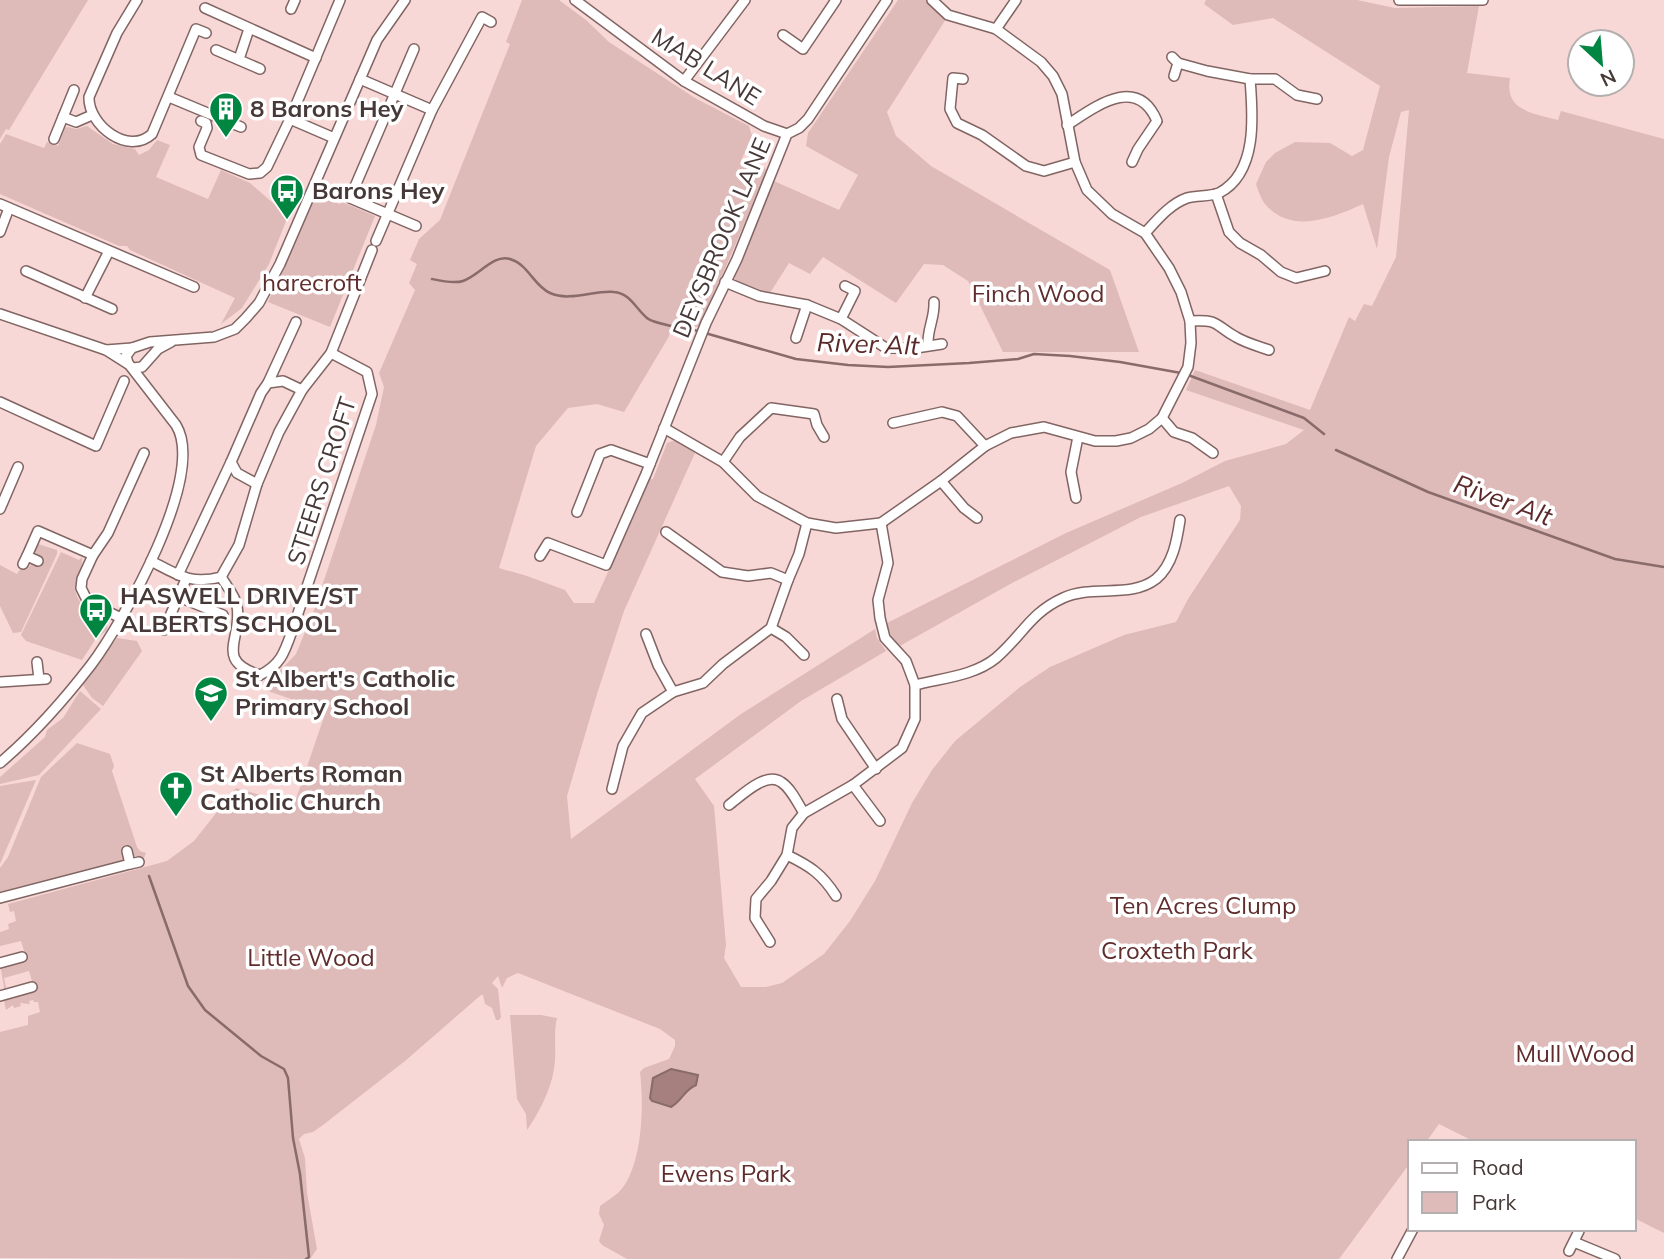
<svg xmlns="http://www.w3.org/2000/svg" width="1664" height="1259" font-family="Mulish,sans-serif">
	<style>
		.green { fill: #debab8 }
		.water { fill: #a5807f; stroke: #886b6a; stroke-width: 2 }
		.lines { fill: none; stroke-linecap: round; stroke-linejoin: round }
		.stream { stroke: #886b6a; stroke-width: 2.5 }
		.minor-casing { stroke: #816563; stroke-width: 12 }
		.minor { stroke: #fff; stroke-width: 9 }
		.labels { text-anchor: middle; stroke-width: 7; stroke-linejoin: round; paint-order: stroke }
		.street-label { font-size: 24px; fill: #463938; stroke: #fff }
		.poi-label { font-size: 24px; font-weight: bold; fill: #463938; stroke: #fff; text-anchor: start }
		.park-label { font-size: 24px; fill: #602c2c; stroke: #fff }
		.water-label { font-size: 26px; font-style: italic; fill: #5c2929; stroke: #fff }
	</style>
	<rect width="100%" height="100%" fill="#f8d8d6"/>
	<g class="green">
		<path d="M0 0H88L9 130 6 129 0 139Z"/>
		<path d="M522 0H559L586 20 609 42 695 98 749 126 752 136 740 163C753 160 759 159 767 171L700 327 674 324 668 338 624 412 597 404 568 408 536 446 499 568 527 576 565 590 574 603H594L650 479H653L667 443 676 440 695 453 624 611 597 694 567 796 571 839 741 714 875 629 877 638 886 651 801 701 695 779 714 806 726 945 724 958 741 987H766L782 983 824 954 850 921 875 881 912 803 932 770 955 741 1020 687 1050 667 1124 635 1176 622 1188 599 1240 520 1241 506 1229 486 1141 517 1012 583 898 647 892 639 887 623 1066 533 1182 483 1225 461 1286 444 1304 430 1186 390 1195 370 1310 410 1349 317 1355 321 1364 304 1372 306 1396 257 1409 110 1401 112 1389 157 1377 249 1363 204C1333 218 1290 235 1265 204 1261 199 1258 190 1256 184L1266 162 1275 153 1295 142 1330 143 1352 156 1363 150 1380 86 1273 18 1233 25 1204 4 1206 0H1357L1395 8 1479 6 1467 73 1510 78C1504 111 1533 113 1558 120L1561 111 1664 139V1233L1634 1218V1142H1475L1439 1124 1426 1142H1410V1163L1339 1259H627L602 1245 599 1241 604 1225 599 1214 600 1206C605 1202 612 1198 618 1193 643 1169 644 1105 640 1072L644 1068 669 1059 675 1046V1040L660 1029 518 973 507 978 502 988 498 976 492 983 498 989 501 1017 499 1020H496L492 1008 485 1004 483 995H481L405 1061 323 1125 313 1132 304 1134 299 1139 305 1158 307 1193 317 1249 310 1259 0 1258V1032L28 1025V1016L40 1012 38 1002H34L33 1000 29 1001 30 1004 20 1003 21 1006 14 1008 13 1005 6 1010 3 996 34 988 29 971 4 978 7 992 5 993 0 964 26 957 21 941 0 946V932L9 929 8 924 16 921 14 911 10 912 8 904 167 861 194 841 236 788 294 805 326 711 265 690 270 681 296 654 314 610 376 425 384 387 379 373 415 290 409 283 417 264 410 260 419 239 440 220 510 44 506 42Z"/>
		<path d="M898 0H926L946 19 887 112 896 136 931 166 1110 270 1139 352H1003L968 281 943 265 924 264 896 303 823 257 810 274 789 263 770 293 737 282 733 275 774 181 839 210 858 175 806 146 808 133Z"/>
		<path d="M87 126 113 144 135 149 139 155 149 150 157 140 170 145 156 177 208 199 221 170 250 183 288 216 269 264 242 308 221 324 235 298 130 250 127 246H119L0 194V144L6 134 44 148 47 142 58 146 65 128 68 127 76 129Z"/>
		<path d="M314 196 340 204 342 202 375 216 330 327 268 302Z"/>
		<path d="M38 544 57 550V554L21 632 13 633 0 606V565L17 574 22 566 27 568 32 564 40 566 43 560 37 556 35 551Z"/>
		<path d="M61 552 79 560 82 557C84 572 69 584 79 600 86 613 111 614 107 630L95 640 82 660 26 641 21 635Z"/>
		<path d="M117 638 137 641 142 651 103 706 92 698 83 685Z"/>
		<path d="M80 691 101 709 39 775 0 784V777L45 737 47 730 63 718Z"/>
		<path d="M77 743 110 754 114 766 112 771 137 847 140 851 146 853 144 858 133 856 130 850 124 855 122 862 0 896V868L8 857 41 777Z"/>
		<path d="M36 780 0 864V786Z"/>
		<path d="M510 1015H541L557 1018C553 1035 557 1052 554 1069 551 1089 539 1113 527 1130L526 1114 517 1099Z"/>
	</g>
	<path class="water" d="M671 1069 698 1075 696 1085C684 1090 682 1101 671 1107L652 1101 650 1098 653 1078Z"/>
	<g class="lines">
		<g class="stream">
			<path d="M432 279C441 281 454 284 463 281 479 276 493 254 510 259 528 264 534 286 550 293 570 302 594 290 614 292 630 293 636 309 647 318 655 325 686 328 698 331"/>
			<path d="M705 333 796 359 848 365 888 367 969 363 1018 359 1034 354 1070 356 1120 362 1181 373"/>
			<path d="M1188 375 1304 418 1324 434"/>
			<path d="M1336 450 1428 492 1615 559 1664 567"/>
			<path d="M149 876 188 986 205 1010 261 1056 284 1069 288 1078 293 1138 300 1174 309 1257 306 1259"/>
		</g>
		<g class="minor-casing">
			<g id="minor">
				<path d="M137 0 117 33 89 97C88 125 128 156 152 134L196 29 206 33"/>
				<path d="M575 0 684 81 764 126 787 134"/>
				<path d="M1399 0H1483"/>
				<path d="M205 8 316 58"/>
				<path d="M291 9 295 0"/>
				<path d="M996 29 1016 0"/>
				<path d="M783 35 803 49 836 0"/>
				<path d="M414 49 350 198 416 226"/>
				<path d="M216 50 260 69"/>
				<path d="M1172 57 1178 63 1207 71 1250 79H1275L1297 95 1317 99"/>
				<path d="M239 59 249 29"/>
				<path d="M1174 76 1178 63"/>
				<path d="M360 79 432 110"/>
				<path d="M963 79 953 78 950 109 957 123 982 135 1026 166 1044 171 1075 162"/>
				<path d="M684 81 745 0"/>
				<path d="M74 90 63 117 76 122 92 115"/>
				<path d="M169 97 241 127"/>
				<path d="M290 119 334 138"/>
				<path d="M201 121 206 123 207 128 199 147 201 155 249 174 260 173 267 167 290 119 340 0"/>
				<path d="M1067 125C1095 107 1137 74 1157 121L1138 149 1132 162"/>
				<path d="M54 139 63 117"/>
				<path d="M1216 194 1229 232 1240 243 1261 255 1281 272 1296 278 1325 271"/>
				<path d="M0 204 194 287"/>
				<path d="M0 232 9 208"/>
				<path d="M1145 233C1157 220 1170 204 1187 198 1197 195 1209 197 1219 193 1258 173 1253 115 1250 79"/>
				<path d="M376 241 432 110 482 17 491 22"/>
				<path d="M26 271 112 309"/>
				<path d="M725 282 759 296 807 305 841 319 886 348H916L942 344"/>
				<path d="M85 298 109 251"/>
				<path d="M0 314 106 350 128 364"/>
				<path d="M841 319 855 291 845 286"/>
				<path d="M1190 321C1220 319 1214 325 1236 337 1246 343 1258 346 1269 350"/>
				<path d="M796 338 807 305"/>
				<path d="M928 345C927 329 935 318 934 302"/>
				<path d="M106 350 132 348 150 342 214 337 235 329 246 318 259 303 280 264 377 40 405 0"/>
				<path d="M133 368 142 367 158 349 171 342"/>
				<path d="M268 383 296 322"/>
				<path d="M0 402 96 446 124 381"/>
				<path d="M1162 418 1174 432 1192 438 1213 453"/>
				<path d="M893 423 942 412 957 416 985 446"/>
				<path d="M664 428 723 462 757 496 807 523 836 528 881 523 941 481 985 446 1011 433 1044 427 1095 441H1116L1131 438 1149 429 1162 418 1188 367 1191 343 1190 321 1181 292 1169 268 1145 233 1112 214 1087 190 1075 162 1062 94 1053 76 1041 62 996 29 948 15 932 0"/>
				<path d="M723 462 740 437 771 408 814 414 817 425 824 437"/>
				<path d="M941 481 964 508 977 518"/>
				<path d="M257 484 237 473 231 462 261 393 268 383 283 381 302 390"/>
				<path d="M1076 498 1071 472 1078 437"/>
				<path d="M0 509 18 467"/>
				<path d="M577 512 600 454 611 450 650 464"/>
				<path d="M666 532 722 572 748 576 771 573 788 580"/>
				<path d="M27 556 38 531 93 555"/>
				<path d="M540 556 548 543 606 565 646 474 706 323 737 259 787 134 799 128 808 119 887 0"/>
				<path d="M151 561C178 575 191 585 221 577L239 545 257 484 279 432 302 390 331 353 372 250"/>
				<path d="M23 564 27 556 38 561"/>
				<path d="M178 575 231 462"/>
				<path d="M221 577C226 585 236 597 237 606 243 639 213 660 260 675 281 665 285 651 292 631L372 394 367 372 331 353"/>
				<path d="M179 597 223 615"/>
				<path d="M121 618 88 602 81 588 82 579 93 555 108 533 144 453"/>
				<path d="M771 628 786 637 804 655"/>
				<path d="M164 630 186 579"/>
				<path d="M646 634 658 665 673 692"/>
				<path d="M37 662 39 679"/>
				<path d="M0 682 46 679"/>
				<path d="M915 685C942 678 974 676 996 658 1022 636 1030 613 1063 598 1093 584 1130 599 1156 579 1173 565 1177 540 1180 520"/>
				<path d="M837 699 842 719 876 769"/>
				<path d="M0 763C34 734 64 700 91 665 123 622 207 475 176 425L128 363 126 356 132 348"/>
				<path d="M853 785 880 821"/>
				<path d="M612 789 623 746 642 713 673 692 703 683 723 664 771 628 788 580 799 554 807 523"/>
				<path d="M729 805C741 796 766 771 781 782 791 788 798 804 804 813"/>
				<path d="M127 851 130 864 139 862"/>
				<path d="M787 855C810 866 822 874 836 896"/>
				<path d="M0 898 130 864"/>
				<path d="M770 942 755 918 756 899 771 881 787 855 792 828 804 813 853 785 902 748 915 719V685L906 661 885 638 880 618 878 600 888 563 881 523"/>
				<path d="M0 963 22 957"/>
				<path d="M0 996 32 987"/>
				<path d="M1574 1242 1615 1259"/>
				<path d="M1569 1251 1579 1231"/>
				<path d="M1397 1259 1413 1229"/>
			</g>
		</g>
		<use href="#minor" class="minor"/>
	</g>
	<defs>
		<g id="building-pin" transform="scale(1.75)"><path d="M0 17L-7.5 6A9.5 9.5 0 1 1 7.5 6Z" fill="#018642" stroke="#fff"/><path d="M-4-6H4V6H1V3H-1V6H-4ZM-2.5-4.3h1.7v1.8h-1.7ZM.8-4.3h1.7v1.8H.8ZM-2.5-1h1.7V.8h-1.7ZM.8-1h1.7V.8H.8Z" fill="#fff"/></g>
		<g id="bus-pin" transform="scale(1.75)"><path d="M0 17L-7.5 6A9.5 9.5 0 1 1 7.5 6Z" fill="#018642" stroke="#fff"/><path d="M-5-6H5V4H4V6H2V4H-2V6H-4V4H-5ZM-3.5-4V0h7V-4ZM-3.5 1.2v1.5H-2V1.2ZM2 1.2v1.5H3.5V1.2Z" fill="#fff"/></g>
		<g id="school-pin" transform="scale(1.75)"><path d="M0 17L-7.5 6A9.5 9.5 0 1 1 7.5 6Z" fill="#018642" stroke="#fff"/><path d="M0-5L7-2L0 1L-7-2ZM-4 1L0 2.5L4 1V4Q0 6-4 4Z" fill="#fff"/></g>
		<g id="church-pin" transform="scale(1.75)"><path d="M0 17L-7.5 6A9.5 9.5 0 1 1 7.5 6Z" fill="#018642" stroke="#fff"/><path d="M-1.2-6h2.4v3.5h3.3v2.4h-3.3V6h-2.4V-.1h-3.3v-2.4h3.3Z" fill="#fff"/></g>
	</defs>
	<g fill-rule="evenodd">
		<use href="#building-pin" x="226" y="109"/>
		<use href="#bus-pin" x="287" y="191"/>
		<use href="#bus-pin" x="96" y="610"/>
		<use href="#school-pin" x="211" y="693"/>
		<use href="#church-pin" x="176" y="788"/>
	</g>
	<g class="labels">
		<g class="street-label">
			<text transform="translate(706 67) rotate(32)" y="8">MAB LANE</text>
			<text transform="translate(722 238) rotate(-67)" y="8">DEYSBROOK LANE</text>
			<text transform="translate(322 481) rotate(-72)" y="8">STEERS CROFT</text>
		</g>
		<g class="poi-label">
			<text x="250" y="117">8 Barons Hey</text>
			<text x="312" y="199">Barons Hey</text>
			<text x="120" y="604">HASWELL DRIVE/ST<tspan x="120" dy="28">ALBERTS SCHOOL</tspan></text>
			<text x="235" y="687">St Albert's Catholic<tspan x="235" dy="28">Primary School</tspan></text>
			<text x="200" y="782">St Alberts Roman<tspan x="200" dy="28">Catholic Church</tspan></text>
		</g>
		<g class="park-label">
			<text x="312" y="291">harecroft</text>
			<text x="1038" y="302">Finch Wood</text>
			<text x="1203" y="914">Ten Acres Clump</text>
			<text x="1177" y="959">Croxteth Park</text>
			<text x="311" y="966">Little Wood</text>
			<text x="1575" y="1062">Mull Wood</text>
			<text x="726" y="1182">Ewens Park</text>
		</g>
		<g class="water-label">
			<text transform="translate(868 344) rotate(2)" y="9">River Alt</text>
			<text transform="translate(1503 500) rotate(20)" y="9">River Alt</text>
		</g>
	</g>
	<rect x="1408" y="1140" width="228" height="91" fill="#ffffff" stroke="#b5b0af" stroke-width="2"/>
	<rect x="1422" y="1163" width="35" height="10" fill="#ffffff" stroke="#b5b0af" stroke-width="2"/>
	<text x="1472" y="1175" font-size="21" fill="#463938">Road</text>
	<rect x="1422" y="1192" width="35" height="21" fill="#debab8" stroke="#b5b0af" stroke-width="2"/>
	<text x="1472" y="1210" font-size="21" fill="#463938">Park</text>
	<g transform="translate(1601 63) rotate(154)"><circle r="33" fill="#ffffff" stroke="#b5b0af" stroke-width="2"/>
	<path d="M0-5L12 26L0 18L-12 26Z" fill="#018642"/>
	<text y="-10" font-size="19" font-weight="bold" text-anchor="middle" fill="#463938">N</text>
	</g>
</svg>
